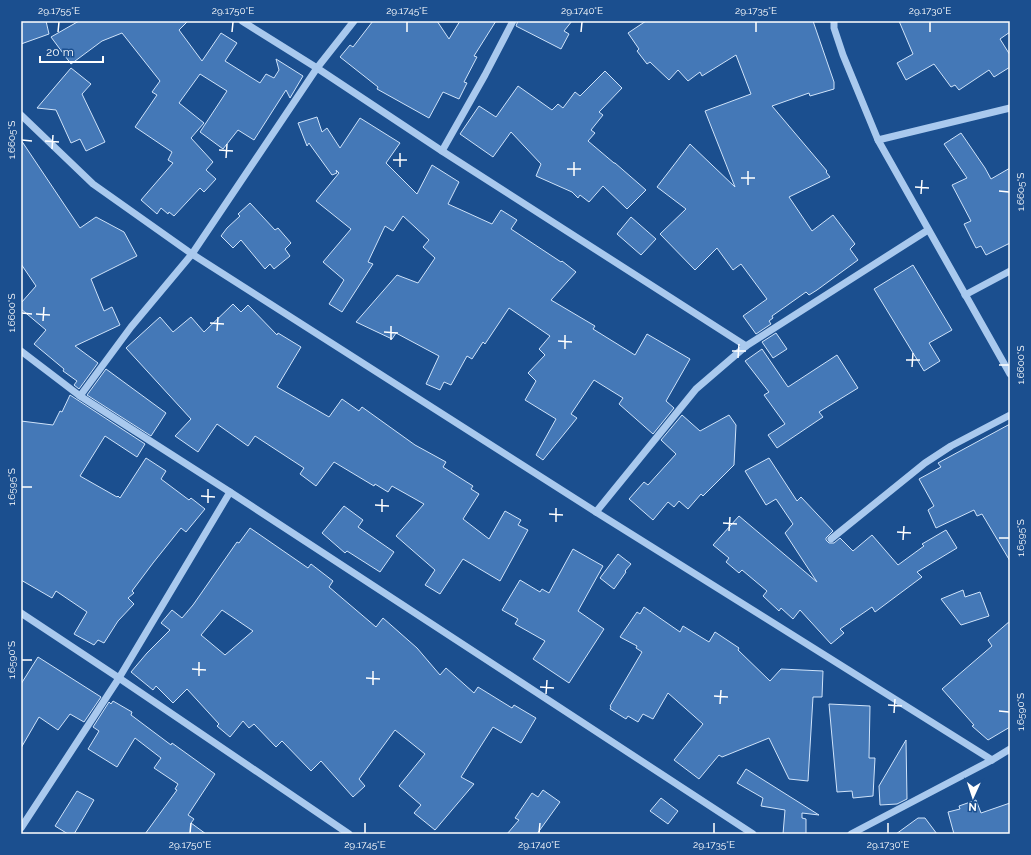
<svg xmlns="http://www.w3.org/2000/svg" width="1031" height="855" font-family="Raleway,sans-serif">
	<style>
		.building { fill: #4478b7; stroke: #cfe3fa; fill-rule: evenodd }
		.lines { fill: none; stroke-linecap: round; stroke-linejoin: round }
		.minor { stroke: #a9c9ee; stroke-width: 7 }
		.ticks { fill: none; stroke: #fff; stroke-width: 1.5 }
		.neatline { fill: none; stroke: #fff; stroke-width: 1.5 }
		.ticks-label { font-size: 10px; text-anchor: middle; fill: #fff }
	</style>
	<rect width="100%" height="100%" fill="#1b4f8f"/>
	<g class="building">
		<path d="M21 21H46L49 34 21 44Z"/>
		<path d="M79 21H188L179 30 202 61 221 33 237 43 225 61 260 83 266 74 274 78 279 70 276 59 303 76 290 98 286 90 254 140 238 130 223 149 200 132 227 91 200 74 179 103 204 123 191 138 213 162 206 170 216 179 204 192 200 188 174 216 169 212 168 214 161 208 157 214 141 200 173 163 168 160 172 152 135 127 157 95 152 92 160 81 122 33 102 41 71 64 51 37Z"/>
		<path d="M373 21H437L449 39 460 21H496L474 56 477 57 464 82 467 83 459 99 443 92 429 118 377 89 378 87 340 57 350 45 353 47Z"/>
		<path d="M518 21H572L564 31 569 34 561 49 516 26Z"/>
		<path d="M646 21H813L834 82V89L810 96 809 93 772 106 827 171 826 172 830 177 789 197 812 231 833 215 855 244 850 249 858 260 817 290 809 295 806 292 772 316 773 318 769 321 771 324 756 334 743 316 767 299 741 264 733 270 717 248 695 270 660 234 686 209 657 187 690 144 735 187 705 111 751 94 736 55 702 76 700 72 688 81 678 70 669 80 650 62 647 64 637 51 639 49 628 33Z"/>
		<path d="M899 21H1010V32L1000 39 1010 55V67L994 77 989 70 959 90 955 85 951 87 934 64 906 80 897 63 913 54Z"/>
		<path d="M71 68 91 84 82 94 105 142 86 151 80 139 71 143 56 110 37 108Z"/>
		<path d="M605 71 622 88 599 112 603 115 591 130 595 133 588 141 614 163H615L646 190 627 209 603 186 589 202 580 195 578 198 572 192 536 176 541 164 511 132 493 157 460 134 479 106 496 117 518 86 552 110 558 104 563 108 575 92 580 96Z"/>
		<path d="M317 117 322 132 327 128 340 148 360 118 400 143 386 163 417 194 432 165 459 182 448 204 492 224 501 210 517 220 511 229 561 262 562 261 576 272 551 300 595 326 593 329 635 355 647 334 690 359 666 401 674 408 653 434 619 404 623 398 594 380 571 414 577 418 543 460 536 455 556 419 525 400 536 381 528 373 545 355 539 349 550 336 509 308 485 344 483 342 472 359 467 356 451 385 444 382 440 390 426 384 439 356 396 333 392 339 356 322 397 275 418 283 435 258 423 247 429 240 403 216 393 231 385 226 368 262 373 264 342 312 329 304 344 280 323 262 351 229 316 201 339 173 336 170 337 173 332 175 311 146 309 143 307 146 298 123Z"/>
		<path d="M961 133 985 168 991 179 1010 168V243L986 255 981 246 976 248 964 224 971 221 952 185 967 178 944 144Z"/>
		<path d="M21 140 80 228 96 217 124 232 137 256 91 279 104 311 112 307 120 325 75 346 98 363 79 389 74 385 77 381 63 371 64 369 34 344 46 330 21 309V303L36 286 21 264Z"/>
		<path d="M250 203 275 230 278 228 291 243 285 249 290 256 274 269 270 264 265 269 241 240 233 248 221 236 227 228 240 216 238 214Z"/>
		<path d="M631 217 656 239 641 255 617 234Z"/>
		<path d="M913 265 952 330 929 343 940 361 924 371 874 289Z"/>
		<path d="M233 304 241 312 248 305 277 335 278 333 301 347 277 387 329 417 342 399 359 411 362 407 415 445 446 462 443 467 473 486 471 489 479 494 463 519 489 539 505 511 521 520 518 525 528 530 500 581 463 559 440 594 425 585 435 570 396 536 424 504 392 486 388 492 375 484 374 486 334 462 316 486 300 474 304 468 255 436 248 446 217 424 198 452 175 436 191 419 126 348 160 317 173 332 191 317 204 332Z"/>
		<path d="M776 333 787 349 773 358 762 342Z"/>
		<path d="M762 349 788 387 837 355 858 388 819 412 823 417 777 448 768 435 785 424 764 395 769 392 745 361Z"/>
		<path d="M106 369 166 413 151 436 87 395Z"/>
		<path d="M70 395 145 444 137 457 105 436 80 476 117 497 118 496 120 498 146 458 166 471 161 479 189 500 191 498 205 509 186 532 181 528 153 563 132 591 134 593 128 598 134 604 118 621 104 643 98 640 94 645 74 634 87 612 56 591 52 598 21 580V421L53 425 60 411 62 412Z"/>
		<path d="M682 415 700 431 729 415 736 425 734 465 703 496 701 494 688 509 679 501 674 507 668 502 653 520 629 499 644 482 648 485 676 454 661 440Z"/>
		<path d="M1010 424V561L982 514 977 516 974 510 936 528 928 510 934 506 919 479 941 467 938 463Z"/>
		<path d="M769 458 797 501 801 497 833 531 826 538V540L829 543H834L840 538 853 551 872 535 898 565 924 546 922 544 946 530 957 548 917 572 922 577 875 612 872 607 840 629 844 633 831 644 800 610 793 619 781 608 779 611 763 596 767 591 742 570 739 573 726 562 729 558 713 545 739 516 817 582 785 533 793 524 776 499 766 505 745 471Z"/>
		<path d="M344 506 363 520 358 527 394 552 380 572 347 551 345 553 322 533Z"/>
		<path d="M250 528 308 568 311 564 333 581 329 587 376 627 383 618 417 648 440 675 446 668 474 693 478 687 512 708 514 705 536 718 521 743 493 727 461 777 474 784 435 830 414 813 421 805 399 786 425 754 395 730 359 779 365 786 353 797 321 761 311 771 282 741 276 747 254 724 249 728 243 721 230 737 217 726 219 724 187 689 173 703 156 686 153 690 131 672 147 653 170 630 161 623 172 610 182 618 193 605 237 542 239 543ZM222 610 253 631 225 655 201 635Z"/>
		<path d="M573 549 603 566 578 611 604 629 569 683 533 659 545 641 515 624 518 619 502 610 520 580 540 592 542 589 549 593Z"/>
		<path d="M618 554 631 564 625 571 626 572 614 589 600 578Z"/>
		<path d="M963 590 965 597 980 592 989 616 961 625 941 599Z"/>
		<path d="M644 607 680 632 683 626 709 642 715 632 739 648 738 650 770 681 781 669 823 671 822 697H813L808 781 789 779 769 738 722 757 719 755 699 779 674 760 703 724 668 693 653 719 643 714 638 722 628 716 626 719 610 709 611 707 610 706 642 652 636 648 637 646 620 637 637 612 640 614Z"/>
		<path d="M1010 621V727L988 740 972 726 974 725 942 689 992 646 988 640Z"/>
		<path d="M38 657 101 697 84 722 70 714 58 730 39 717 21 748V684Z"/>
		<path d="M113 701 132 712 131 715 171 745 172 743 215 774 188 815 194 819 191 823 206 834H145L177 790 175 789 178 784 154 768 161 758 135 738 117 767 88 749 99 731 93 727 109 702 111 704Z"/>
		<path d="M829 704 870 706 869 758H875L873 796 853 798 852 791 837 792Z"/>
		<path d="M906 740 907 799 897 804 880 805 879 786Z"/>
		<path d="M746 769 819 815 802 813V818L806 819V834H783L785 810 761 806 763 798 737 783Z"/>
		<path d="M543 790 560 802 537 834H507L519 820 515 818 532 793 538 797Z"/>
		<path d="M77 791 94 800 74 834H68L55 826Z"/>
		<path d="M661 798 678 811 668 824 650 811Z"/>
		<path d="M976 800 981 813 1010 803V834H954L948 812 960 809 959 806Z"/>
		<path d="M918 818H925L937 834H896Z"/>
	</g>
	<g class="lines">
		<g class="minor">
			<path d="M242 21 317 68 442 151 746 346"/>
			<path d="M834 21V28L843 55 878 140 1010 374"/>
			<path d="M21 115 93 184 192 254 596 512 992 760"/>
			<path d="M878 140 1010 108"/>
			<path d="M442 151 485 75 513 21"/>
			<path d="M965 295 1010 271"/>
			<path d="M21 351 80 396 230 492 753 834"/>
			<path d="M80 396 131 327 192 254 317 68 354 21"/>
			<path d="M596 512 696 389 746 346 928 230"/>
			<path d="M831 539 925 463 951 446 1010 415"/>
			<path d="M21 613 119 678 349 834"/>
			<path d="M21 828 119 678 230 492"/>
			<path d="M851 834 992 760 1010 749"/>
		</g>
	</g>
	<path class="ticks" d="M58 32 59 22M232 32 233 22M407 32V22M581 32 582 22M756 32V22M930 32V22M22 140 32 141M45 141 59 142M52 149 53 135M219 150 233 151M226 158 227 144M393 160H407M400 167V153M567 169H581M574 176V162M741 178H755M748 185V171M915 187 929 188M999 191 1009 192M921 194 922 180M22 313 32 314M36 314 50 315M43 321 44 307M210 323 224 324M217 331 218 317M384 332 398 333M391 340V326M558 341 572 342M565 349V335M732 351H746M738 358 739 344M906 360H920M999 365H1009M912 367 913 353M22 487H32M201 496 215 497M208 503V489M375 505 389 506M382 512V499M549 514 563 515M556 522V508M723 523 737 524M729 531 730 517M897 532 911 533M999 538H1009M903 540 904 526M22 660H32M192 669 206 670M199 676V662M366 678 380 679M373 685V671M540 687 554 688M546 694 547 680M714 696 728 697M720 704 721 690M888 705 902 706M999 711 1009 712M894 713 895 699M190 833 191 823M365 833V823M539 833 540 823M714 833V823M888 833V823"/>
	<rect width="1031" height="855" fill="none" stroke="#1b4f8f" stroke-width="44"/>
	<g transform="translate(973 797) rotate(183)" stroke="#1b4f8f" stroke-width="3" paint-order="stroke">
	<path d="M0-3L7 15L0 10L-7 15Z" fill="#ffffff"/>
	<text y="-6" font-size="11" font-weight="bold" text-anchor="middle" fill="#ffffff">N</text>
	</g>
	<path d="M40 56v6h63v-6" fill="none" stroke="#ffffff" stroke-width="2"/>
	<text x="46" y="56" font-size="12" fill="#ffffff" stroke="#1b4f8f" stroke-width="3" paint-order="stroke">20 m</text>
	<rect x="22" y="22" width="987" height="811" class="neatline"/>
	<g class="ticks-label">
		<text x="59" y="14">29.1755°E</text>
		<text x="233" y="14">29.1750°E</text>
		<text x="407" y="14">29.1745°E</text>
		<text x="582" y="14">29.1740°E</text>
		<text x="756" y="14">29.1735°E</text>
		<text x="930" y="14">29.1730°E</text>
		<text transform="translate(11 140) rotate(-90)" y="4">1.6605°S</text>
		<text transform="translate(1020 192) rotate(-90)" y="4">1.6605°S</text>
		<text transform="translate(11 313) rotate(-90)" y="4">1.6600°S</text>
		<text transform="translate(1020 365) rotate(-90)" y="4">1.6600°S</text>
		<text transform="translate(11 487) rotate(-90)" y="4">1.6595°S</text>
		<text transform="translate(1020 538) rotate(-90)" y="4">1.6595°S</text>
		<text transform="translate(11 660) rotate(-90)" y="4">1.6590°S</text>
		<text transform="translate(1020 712) rotate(-90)" y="4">1.6590°S</text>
		<text x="190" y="848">29.1750°E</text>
		<text x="365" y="848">29.1745°E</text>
		<text x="539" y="848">29.1740°E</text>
		<text x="714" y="848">29.1735°E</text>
		<text x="888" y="848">29.1730°E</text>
	</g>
</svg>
